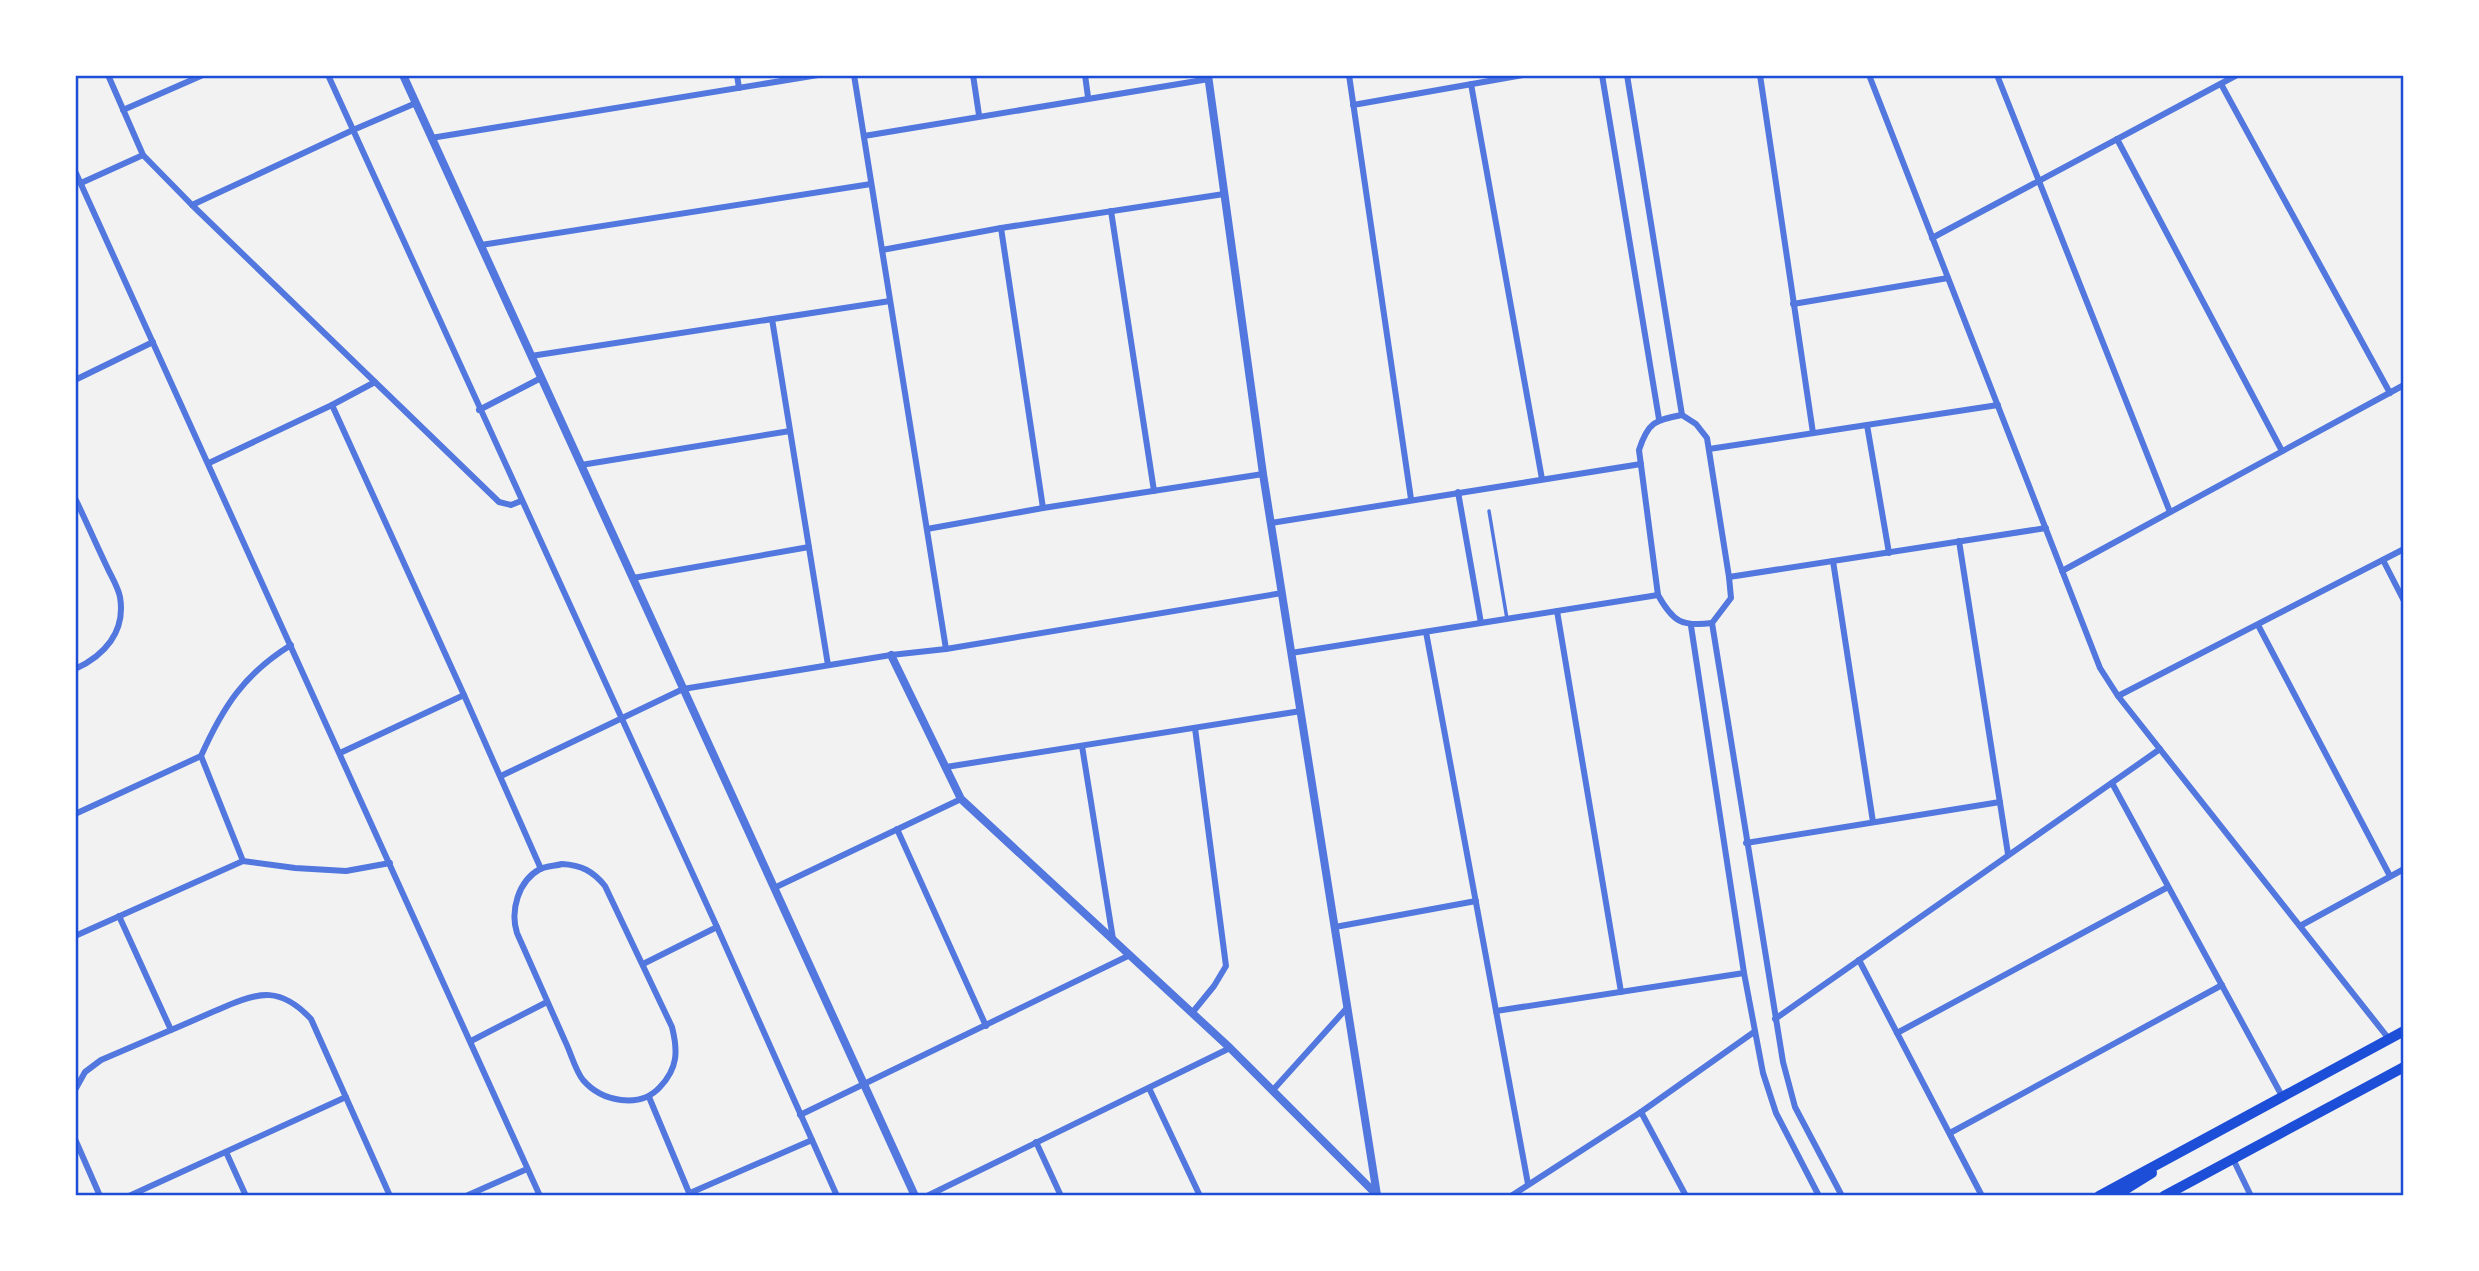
<svg xmlns="http://www.w3.org/2000/svg" width="2479" height="1271" font-family="Roboto,sans-serif">
	<style>
		.lines { fill: none; stroke-linecap: round; stroke-linejoin: round }
		.service { stroke: #5277de; stroke-width: 3.5 }
		.minor { stroke: #5277de; stroke-width: 6 }
		.tertiary { stroke: #5277de; stroke-width: 8 }
		.primary { stroke: #1d4ed8; stroke-width: 10 }
		.neatline { fill: none; stroke: #1d4ed8; stroke-width: 2.5 }
	</style>
	<rect width="100%" height="100%" fill="#f2f2f2"/>
	<g class="lines">
		<path class="service" d="M1489 511 1507 619"/>
		<g class="minor">
			<path d="M108 75 143 155 192 205 499 502 511 505 521 501"/>
			<path d="M328 75 717 927 837 1196"/>
			<path d="M737 75 739 88"/>
			<path d="M854 75 946 649"/>
			<path d="M973 75 979 115"/>
			<path d="M1085 75 1088 97"/>
			<path d="M1349 75 1411 499"/>
			<path d="M1602 75 1659 419"/>
			<path d="M1627 75 1682 415"/>
			<path d="M1760 75 1813 433"/>
			<path d="M1869 75 2100 668 2118 696 2389 1039"/>
			<path d="M1997 75 2170 512"/>
			<path d="M1471 84 1542 479"/>
			<path d="M2221 84 2390 393"/>
			<path d="M1353 105 1523 75"/>
			<path d="M123 110 203 75"/>
			<path d="M864 136 1209 79"/>
			<path d="M431 138 818 75"/>
			<path d="M2117 139 2282 451"/>
			<path d="M75 171 540 1196"/>
			<path d="M81 183 143 155"/>
			<path d="M192 205 353 130 416 103"/>
			<path d="M1111 211 1154 491"/>
			<path d="M1001 228 1043 508"/>
			<path d="M1932 238 2237 75"/>
			<path d="M481 245 871 184"/>
			<path d="M882 250 1001 228 1224 194"/>
			<path d="M1793 304 1948 278"/>
			<path d="M772 319 828 665"/>
			<path d="M531 356 890 301"/>
			<path d="M75 380 153 342"/>
			<path d="M332 405 464 695 541 869"/>
			<path d="M479 410 541 378"/>
			<path d="M1682 415 1696 424 1707 438 1729 577 1731 598 1712 623C1682 627 1673 622 1658 595L1639 450C1648 422 1655 420 1682 415Z"/>
			<path d="M1867 425 1889 553"/>
			<path d="M1709 449 1998 405"/>
			<path d="M209 463 332 405 375 382"/>
			<path d="M581 465 790 431"/>
			<path d="M1458 492 1481 623"/>
			<path d="M75 498C86 521 96 544 107 567 111 576 118 587 120 597 126 632 104 656 75 669"/>
			<path d="M1271 523 1641 464"/>
			<path d="M927 529 1043 508 1263 474"/>
			<path d="M1959 541 2008 854"/>
			<path d="M2383 560 2404 601"/>
			<path d="M1833 561 1873 822"/>
			<path d="M2062 571 2404 385"/>
			<path d="M1729 577 2046 528"/>
			<path d="M633 578 809 547"/>
			<path d="M1557 611 1621 992"/>
			<path d="M1712 623 1783 1062 1795 1107 1842 1196"/>
			<path d="M2258 625 2390 876"/>
			<path d="M1691 626 1744 973 1763 1073 1776 1113 1819 1196"/>
			<path d="M1426 632 1528 1184"/>
			<path d="M291 645C244 674 223 707 201 756L243 861 295 868 346 871 390 863"/>
			<path d="M1291 653 1658 595"/>
			<path d="M2118 696 2404 549"/>
			<path d="M1082 746 1113 939"/>
			<path d="M340 753 464 695"/>
			<path d="M946 767 1301 711"/>
			<path d="M501 776 683 689 891 655 946 649 1282 593"/>
			<path d="M2112 783 2282 1096"/>
			<path d="M75 814 201 756"/>
			<path d="M897 829 986 1026"/>
			<path d="M1746 843 2000 802"/>
			<path d="M562 864C581 865 593 871 605 886L672 1027C678 1051 678 1068 660 1087 640 1109 602 1102 583 1080 575 1070 571 1053 565 1041 549 1005 533 969 517 933 510 911 518 881 540 869 546 866 555 866 562 864Z"/>
			<path d="M774 888 961 799"/>
			<path d="M2300 926 2404 869"/>
			<path d="M1335 927 1476 901"/>
			<path d="M75 936 243 861"/>
			<path d="M1859 960 1982 1196"/>
			<path d="M643 964 717 927"/>
			<path d="M1496 1011 1744 973"/>
			<path d="M1192 1013 1214 986 1226 966 1195 728"/>
			<path d="M1775 1019 2160 749"/>
			<path d="M171 1030C188 1023 205 1015 222 1008 260 991 281 987 311 1019L390 1196"/>
			<path d="M1897 1033 2168 887"/>
			<path d="M471 1041 547 1002"/>
			<path d="M1149 1088 1200 1196"/>
			<path d="M75 1090 85 1072 101 1060 171 1030 119 916"/>
			<path d="M1273 1090 1346 1009"/>
			<path d="M649 1097 690 1195"/>
			<path d="M1641 1112 1686 1196"/>
			<path d="M800 1115 1130 955"/>
			<path d="M1950 1133 2222 985"/>
			<path d="M75 1139 100 1196"/>
			<path d="M1036 1142 1061 1196"/>
			<path d="M226 1152 246 1196"/>
			<path d="M2233 1159 2251 1196"/>
			<path d="M690 1193 812 1140"/>
			<path d="M129 1196 346 1097"/>
			<path d="M466 1196 527 1169"/>
			<path d="M927 1196 1230 1048"/>
			<path d="M1511 1196 1641 1112 1754 1032"/>
		</g>
		<g class="tertiary">
			<path d="M403 75 915 1196"/>
			<path d="M1208 75 1263 474 1377 1195"/>
			<path d="M891 655 961 799 1230 1048 1378 1196"/>
		</g>
		<g class="primary">
			<path d="M2099 1196 2404 1031"/>
			<path d="M2115 1196 2152 1173"/>
			<path d="M2164 1196 2404 1067"/>
		</g>
	</g>
	<rect width="2479" height="1271" fill="none" stroke="#ffffff" stroke-width="154"/>
	<rect x="77" y="77" width="2325" height="1117" class="neatline"/>
</svg>
